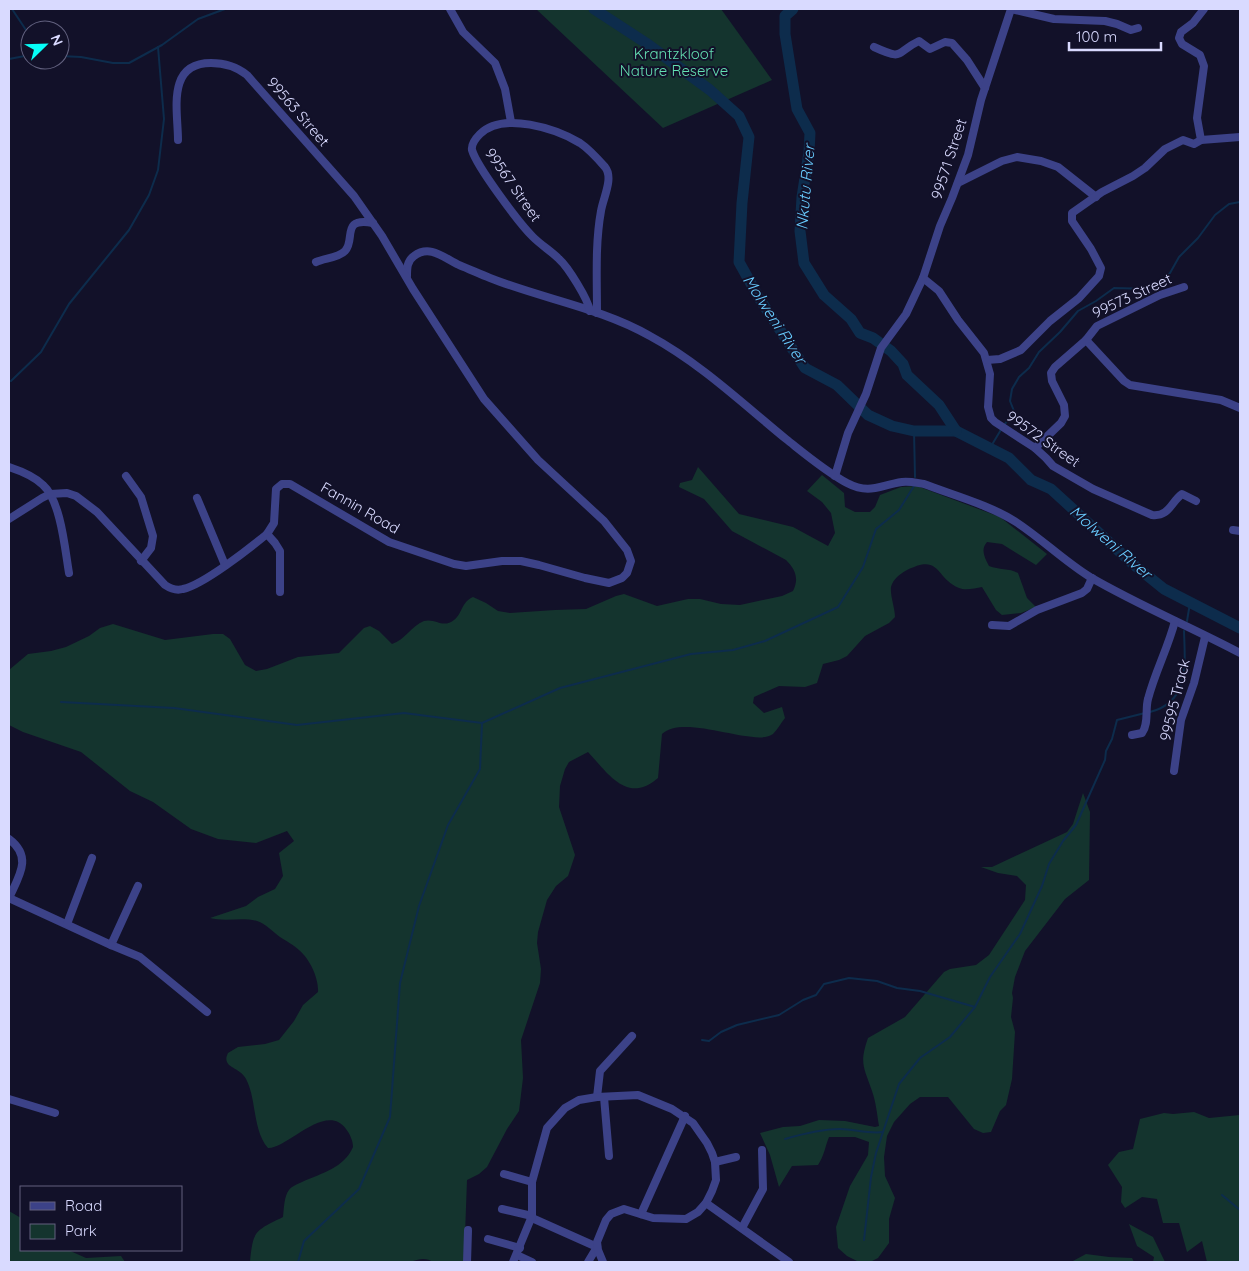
<svg xmlns="http://www.w3.org/2000/svg" width="1249" height="1271" font-family="Quicksand,sans-serif">
	<style>
		.green { fill: #14342e }
		.lines { fill: none; stroke-linecap: round; stroke-linejoin: round }
		.stream { stroke: #0d2c4c; stroke-width: 2 }
		.river { stroke: #0d2c4c; stroke-width: 11 }
		.minor { stroke: #3c4288; stroke-width: 8 }
		.labels { text-anchor: middle; stroke-width: 4; stroke-linejoin: round; paint-order: stroke }
		.park-label { font-size: 15px; fill: #64e0b2; stroke: #121129 }
		.street-label { font-size: 15px; fill: #d9daff; stroke: #121129 }
		.water-label { font-size: 16px; font-style: italic; fill: #68cbfe; stroke: #121129 }
	</style>
	<rect width="100%" height="100%" fill="#121129"/>
	<g class="green">
		<path d="M536 9H721L772 80 663 128Z"/>
		<path d="M698 467 739 514 793 527 828 546 835 533 831 513 822 502 807 491 822 475 844 493 845 507 855 512H870L875 507 880 495 901 487 917 486 1000 517 1047 554 1036 565 1002 544 987 542C980 550 985 558 989 566 999 570 1009 568 1018 573L1027 598 1036 607 1021 613 1002 615 996 610 982 587C975 588 966 591 959 588 935 578 941 553 907 570 900 574 893 579 891 587 890 596 895 608 895 617L889 623 865 636 847 656 839 660 823 664 817 683 805 687 779 686 754 697 753 703 764 713 782 707 785 718C781 723 777 730 773 734 755 748 685 713 662 734L658 778C627 805 608 773 588 752L569 762 565 769 560 786 559 807 575 855 568 876 556 886 547 900 538 932 537 943 541 969 540 983 521 1040 523 1078 519 1111 507 1129 487 1167 479 1174 467 1180 464 1262H433C427 1257 417 1259 411 1262H250C253 1230 255 1231 283 1217 284 1209 284 1196 289 1190 292 1186 298 1184 302 1182 322 1173 344 1168 353 1147 353 1141 350 1134 346 1129 326 1101 287 1149 268 1148 254 1132 256 1105 249 1086 248 1083 246 1078 244 1076 238 1067 221 1067 228 1053L238 1047 265 1044 279 1040 294 1021 303 1005 318 992C319 979 310 959 299 950 294 945 286 941 280 937 273 932 266 924 257 921 242 917 225 922 210 918L246 906 258 897 275 889 283 876 279 853 294 841 287 831 256 843 218 839 191 829 153 802 130 791 81 752 23 732 9 725V670L28 654 51 651 66 647 89 636 100 628 113 624 165 640 213 634H223L230 639 245 665 256 671 267 669 298 657 339 653 364 628 370 626 379 631 392 644C405 640 411 626 424 621 436 618 443 629 454 620 463 613 461 602 473 597L486 603 498 611 510 613 555 610 586 609 616 596 624 594 657 606 688 599H700L721 604 740 605 782 596 793 591C799 579 796 570 786 560L732 531 704 499 679 487 680 483 692 480Z"/>
		<path d="M1083 793 1090 812 1089 880 1065 899 1025 951 1015 977 1012 993 1013 998 1011 1017 1015 1032 1012 1079 1006 1105 1000 1111 991 1132 983 1133 974 1129 948 1097H920L910 1104 894 1122 887 1136 884 1157 885 1176 895 1198 889 1219V1243L878 1258 870 1262H859L847 1256 838 1248 836 1227 850 1186 868 1155 869 1142 855 1137H829C825 1147 824 1156 818 1165L792 1166 779 1187 770 1155 760 1133 783 1127 800 1126 819 1120 845 1121 875 1127 879 1126C877 1114 876 1102 872 1091 864 1067 859 1064 868 1038L905 1017 944 972 950 969 976 965 989 955 1025 900 1026 885 1017 876 998 873 981 867H992L1067 832 1073 824Z"/>
		<path d="M1194 1112 1209 1118 1240 1115V1262H1207L1202 1241 1187 1252 1179 1223H1163L1157 1199 1142 1197 1125 1208 1121 1202 1122 1187 1108 1165 1119 1152 1133 1149 1140 1119 1164 1113 1173 1114Z"/>
		<path d="M9 1211 21 1218V1250H68L86 1258 121 1256 125 1262H9Z"/>
		<path d="M1129 1224 1153 1237 1165 1262H1153L1154 1257 1137 1246Z"/>
		<path d="M1086 1254 1109 1257 1132 1258 1134 1262H1071Z"/>
	</g>
	<g class="lines">
		<g class="stream">
			<path d="M12 9 30 36"/>
			<path d="M60 56 81 57 113 63H129L162 45 198 19 225 9"/>
			<path d="M9 59 30 55"/>
			<path d="M11 381 41 352 69 304 129 230 149 195 158 170 164 119 158 47"/>
			<path d="M1005 424 1014 411 1010 401 1012 389 1019 377 1029 368 1039 352 1060 332 1078 311 1096 301 1114 288 1152 289 1170 273 1179 257 1198 238 1215 215 1229 204 1240 202"/>
			<path d="M914 431 915 477"/>
			<path d="M990 448 1002 428"/>
			<path d="M1187 621 1190 603"/>
			<path d="M61 702 174 708 297 725 404 713 482 723 560 688 691 654 733 650 765 641 838 607 863 567 876 529 899 510 914 486"/>
			<path d="M1150 712C1190 702 1185 664 1184 631"/>
			<path d="M702 1040 709 1041 721 1032 737 1025 779 1015 803 1000 816 995 824 984 849 978 877 981 897 988 920 991 975 1007"/>
			<path d="M785 1139C802 1134 821 1129 840 1129 854 1129 868 1134 883 1132"/>
			<path d="M1222 1195 1240 1210"/>
			<path d="M864 1240 871 1177 876 1153 899 1084 920 1058 950 1037 975 1007 990 977 1020 934 1042 886 1049 864 1063 841 1076 825 1105 760 1106 751 1112 739 1117 720 1145 713"/>
			<path d="M298 1262 304 1241 359 1189 390 1117 400 983 419 906 448 825 480 769 482 723"/>
		</g>
		<g class="river">
			<path d="M594 9 646 43 710 90 739 116 749 137 742 203 739 262 759 298 805 368 837 385 868 415 892 426 914 431H956L1009 458 1031 480 1051 489 1133 564 1164 589 1240 628"/>
			<path d="M793 9 785 16V34L797 109 810 133 809 152 802 197 800 231 804 263 824 295 851 319 860 333 873 338 891 351 903 364 907 375 939 405 956 431"/>
		</g>
		<g class="minor">
			<path d="M450 9 463 32 495 63 505 89 511 122"/>
			<path d="M1011 9 1054 19 1105 21 1117 24 1131 30 1138 28"/>
			<path d="M874 47C905 61 894 53 919 41L930 49 945 42 952 43 967 60 985 88"/>
			<path d="M1201 140 1240 137"/>
			<path d="M958 183 1002 161 1017 157 1041 161 1058 167 1096 197"/>
			<path d="M316 262C325 258 338 258 345 251 356 240 340 217 373 223"/>
			<path d="M407 276C407 268 407 261 414 256 430 244 444 258 459 265 469 269 480 274 490 278 543 299 601 308 650 336 700 363 742 403 786 439 805 454 825 471 847 483 870 495 880 485 902 482 910 481 917 483 924 484 953 495 992 506 1016 522 1042 539 1064 561 1090 577 1138 605 1191 627 1240 653"/>
			<path d="M923 278 939 291 958 320 984 353 990 374 988 407 991 418 995 422 1035 448 1046 458 1053 466 1093 489 1152 515C1169 517 1171 502 1182 494L1196 501"/>
			<path d="M590 311C588 299 568 267 559 259 551 251 541 245 533 237 519 223 477 167 472 150 471 144 476 138 480 134 503 111 557 129 580 143 589 149 598 159 605 167 614 178 603 198 601 211 595 244 597 279 597 313"/>
			<path d="M1086 340 1124 381 1130 385 1221 400 1240 408"/>
			<path d="M987 360 1000 359 1021 350 1050 321 1079 298 1099 276 1101 268 1091 249 1072 221V213L1102 192 1133 176 1145 168 1165 149 1183 140 1194 144 1201 140 1197 118 1204 66 1200 55 1182 44 1179 38 1181 32 1193 23 1204 9"/>
			<path d="M1035 448 1061 423 1065 416 1064 405 1052 381 1051 373 1055 367 1086 340 1097 326 1160 295 1184 287"/>
			<path d="M9 467C21 471 34 476 43 485 61 501 65 550 69 573"/>
			<path d="M126 476 141 497 153 536 151 548 141 561"/>
			<path d="M835 476 848 433 866 394 881 348 906 314 923 278 940 226 952 198 968 155 981 100 1011 9"/>
			<path d="M197 498 225 565"/>
			<path d="M9 519 42 498 50 494 67 493 76 496 97 512 165 585C171 589 176 591 183 589 203 585 250 548 267 534L274 523 276 489 282 484H290L389 542 454 564 466 566 502 561H521L539 565 585 578 609 583 622 578 627 573 631 561 627 550 604 521 538 460 484 399 413 289 382 236 354 196 247 75C237 67 224 63 211 63 166 63 178 111 178 140"/>
			<path d="M1233 530 1240 531"/>
			<path d="M267 534 275 543 280 551V592"/>
			<path d="M992 625 1009 626 1037 610 1082 593 1087 589 1092 578"/>
			<path d="M1132 735 1142 733C1149 724 1145 709 1148 699 1155 672 1168 648 1175 621"/>
			<path d="M1174 771 1181 720 1194 683 1205 637"/>
			<path d="M9 839C33 857 19 876 9 898"/>
			<path d="M9 898 111 945 138 886"/>
			<path d="M67 924 92 858"/>
			<path d="M111 945 140 957 207 1012"/>
			<path d="M597 1097 600 1071 632 1036"/>
			<path d="M604 1097 609 1156"/>
			<path d="M9 1099 55 1113"/>
			<path d="M715 1162 736 1157"/>
			<path d="M504 1174 532 1182"/>
			<path d="M706 1203 789 1262"/>
			<path d="M502 1209 532 1216"/>
			<path d="M641 1214 685 1116"/>
			<path d="M532 1218 597 1247 588 1262"/>
			<path d="M742 1228 763 1189 762 1150"/>
			<path d="M488 1239 520 1248"/>
			<path d="M517 1255 532 1262"/>
			<path d="M467 1262 468 1230"/>
			<path d="M513 1262 532 1216V1182L547 1128 565 1108 579 1100 597 1097 638 1095 672 1109 693 1123 707 1143 712 1153 715 1162 716 1180 712 1191 706 1203 698 1212 686 1219 653 1218 624 1209 611 1214 606 1220 597 1242 598 1250 603 1262"/>
		</g>
	</g>
	<g class="labels">
		<g class="park-label">
			<text x="674" y="59">Krantzkloof<tspan x="674" dy="17">Nature Reserve</tspan></text>
		</g>
		<g class="street-label">
			<text transform="translate(298 112) rotate(49)" y="5">99563 Street</text>
			<text transform="translate(949 159) rotate(-72)" y="5">99571 Street</text>
			<text transform="translate(513 185) rotate(55)" y="5">99567 Street</text>
			<text transform="translate(1132 296) rotate(-25)" y="5">99573 Street</text>
			<text transform="translate(1043 439) rotate(35)" y="5">99572 Street</text>
			<text transform="translate(360 508) rotate(30)" y="5">Fannin Road</text>
			<text transform="translate(1175 700) rotate(-76)" y="5">99595 Track</text>
		</g>
		<g class="water-label">
			<text transform="translate(805 187) rotate(-85)" y="6">Nkutu River</text>
			<text transform="translate(775 319) rotate(57)" y="6">Molweni River</text>
			<text transform="translate(1111 542) rotate(41)" y="6">Molweni River</text>
		</g>
	</g>
	<rect width="1249" height="1271" fill="none" stroke="#d9daff" stroke-width="20"/>
	<rect x="20" y="1186" width="162" height="65" fill="#121129" stroke="#62617f"/>
	<rect x="30" y="1202" width="25" height="8" fill="#3c4288" stroke="#62617f"/>
	<text x="65" y="1211" font-size="15" fill="#d9daff">Road</text>
	<rect x="30" y="1224" width="25" height="15" fill="#14342e" stroke="#62617f"/>
	<text x="65" y="1236" font-size="15" fill="#d9daff">Park</text>
	<g transform="translate(45 45) rotate(67)"><circle r="24" fill="#121129" stroke="#62617f"/>
	<path d="M0-4L9 19L0 12L-9 19Z" fill="#06fef8"/>
	<text y="-8" font-size="14" font-weight="bold" text-anchor="middle" fill="#d9daff">N</text>
	</g>
	<path d="M1069 42v8h92v-8" fill="none" stroke="#d9daff" stroke-width="2.5"/>
	<text x="1076" y="42" font-size="15" fill="#d9daff" stroke="#121129" stroke-width="4" paint-order="stroke">100 m</text>
</svg>
